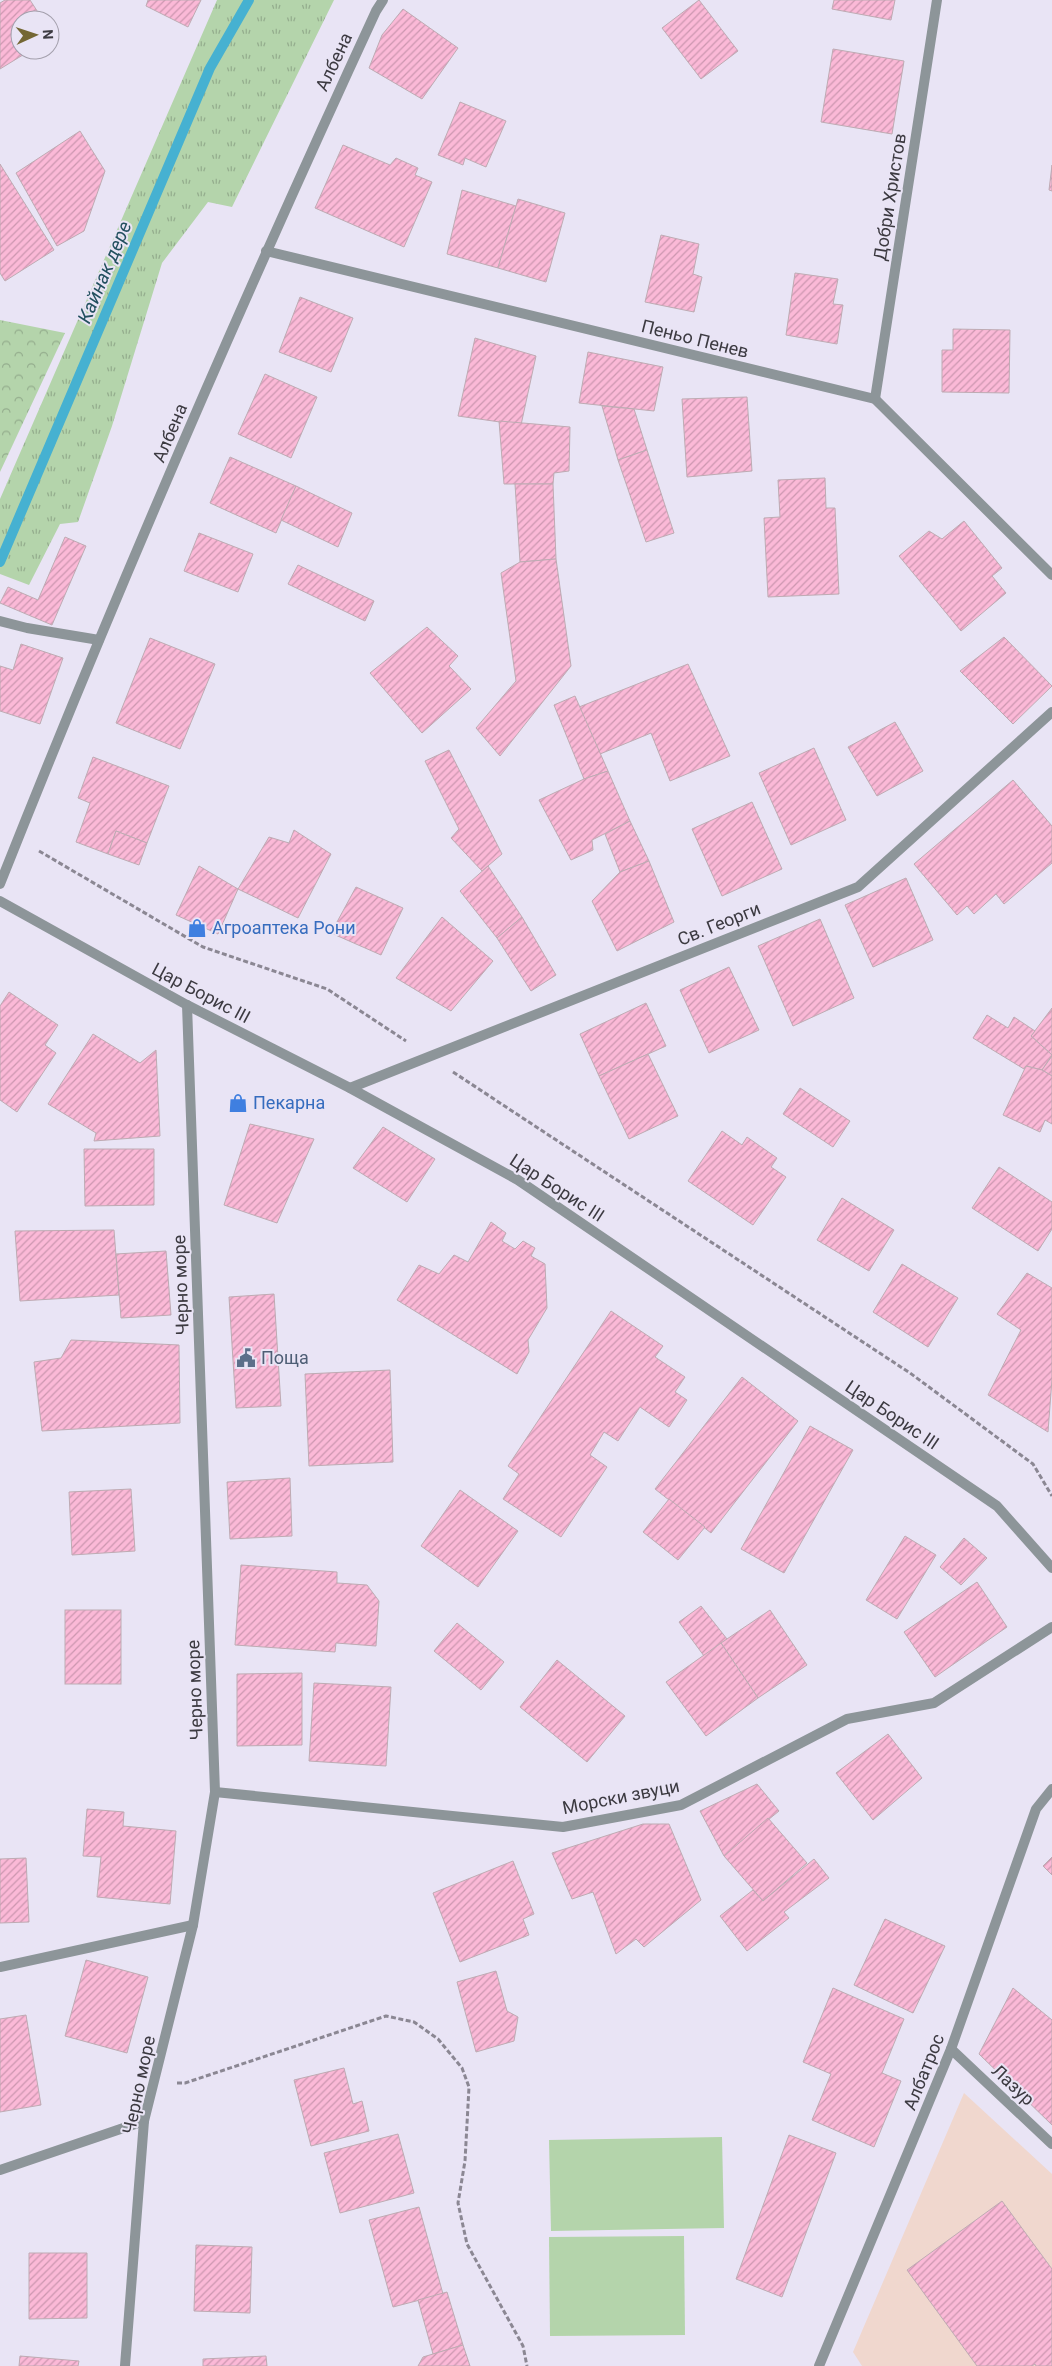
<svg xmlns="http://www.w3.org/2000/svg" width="1052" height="2366" font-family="Roboto,sans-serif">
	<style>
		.education { fill: #f0d7ce }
		.grass { fill: url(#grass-tufts) }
		.forest { fill: url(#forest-crowns) }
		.pitch { fill: #b4d4ab }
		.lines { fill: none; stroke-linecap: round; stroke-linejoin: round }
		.stream { stroke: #46b1d1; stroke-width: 10 }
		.building { fill: url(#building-hatch); stroke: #beabb3 }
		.path { stroke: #8b8793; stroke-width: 3; stroke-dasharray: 5 2.5; stroke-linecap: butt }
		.service { stroke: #8d9599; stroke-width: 10 }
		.minor { stroke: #8d9599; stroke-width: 10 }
		.tertiary { stroke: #8d9599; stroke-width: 10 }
		.labels { text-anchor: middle; stroke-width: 4; stroke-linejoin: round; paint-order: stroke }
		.street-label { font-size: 18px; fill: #3c3a41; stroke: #e9e4f5 }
		.shop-label { font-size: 18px; fill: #366cbe; stroke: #e9e4f5; text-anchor: start }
		.service-label { font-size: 18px; fill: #4e5e75; stroke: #e9e4f5; text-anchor: start }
		.water-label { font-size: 19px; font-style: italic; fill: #23505f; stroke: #e9e4f5 }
	</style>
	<defs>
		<pattern id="grass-tufts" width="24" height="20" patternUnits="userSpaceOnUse" patternTransform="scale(1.25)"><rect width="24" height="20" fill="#b4d4ab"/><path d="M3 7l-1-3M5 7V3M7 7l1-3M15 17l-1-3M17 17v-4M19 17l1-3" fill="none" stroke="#94ad8d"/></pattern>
		<pattern id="forest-crowns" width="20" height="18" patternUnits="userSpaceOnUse" patternTransform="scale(1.25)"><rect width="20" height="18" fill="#b4d4ab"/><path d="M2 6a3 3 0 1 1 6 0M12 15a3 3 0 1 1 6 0" fill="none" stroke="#94ad8d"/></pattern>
		<pattern id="building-hatch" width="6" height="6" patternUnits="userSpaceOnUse" patternTransform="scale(1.25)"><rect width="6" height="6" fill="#fbb9d7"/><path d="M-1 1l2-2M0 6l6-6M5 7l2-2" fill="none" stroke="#cc97b0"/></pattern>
	</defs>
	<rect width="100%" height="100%" fill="#e9e4f5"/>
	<path class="education" d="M964 2093 1052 2174V2366H862L853 2352Z"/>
	<path class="grass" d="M217 0H334L232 207 208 202 162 263 112 426 78 522 60 524 29 585 0 574V499Z"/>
	<path class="forest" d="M0 320 65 333 0 472Z"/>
	<g class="pitch">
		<path d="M722 2137 724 2228 551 2231 549 2140Z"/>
		<path d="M684 2236 685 2335 550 2336 549 2237Z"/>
	</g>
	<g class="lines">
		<path class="stream" d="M0 562 210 68 249 0"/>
	</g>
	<g class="building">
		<path d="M5 0H30L43 20H20V50H31L0 69V3Z"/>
		<path d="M148 0H201L188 27 146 6Z"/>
		<path d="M699 0 738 51 701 79 662 28Z"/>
		<path d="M834 0H895L891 20 832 9Z"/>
		<path d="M403 9 458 48 422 99 369 68 382 35Z"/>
		<path d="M833 49 904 61 892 134 821 122Z"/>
		<path d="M460 102 506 121 486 167 465 158 463 165 438 155Z"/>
		<path d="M80 131 105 171 84 231 57 246 16 173Z"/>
		<path d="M343 145 390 165 396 158 418 168 415 175 432 182 404 247 315 208Z"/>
		<path d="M0 164 54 250 5 281 0 273Z"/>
		<path d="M1052 165V191L1049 190Z"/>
		<path d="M462 190 516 206 498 268 447 254Z"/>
		<path d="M518 199 565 213 546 282 498 268Z"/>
		<path d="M661 235 699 244 693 274 702 277 694 312 645 302Z"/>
		<path d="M795 273 838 279 833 304 843 305 837 344 786 335Z"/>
		<path d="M300 297 353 318 331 372 279 352Z"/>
		<path d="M953 329 1010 330 1009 393 942 392V350H953Z"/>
		<path d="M475 338 536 356 521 425 458 416Z"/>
		<path d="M588 352 663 367 654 411 579 403Z"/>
		<path d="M265 374 317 397 291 458 238 434Z"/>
		<path d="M747 397 752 471 687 477 682 399Z"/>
		<path d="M602 406 634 409 647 450 618 460Z"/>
		<path d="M499 421 570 427 569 471 554 473 553 484H504Z"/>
		<path d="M647 450 674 533 646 542 618 460Z"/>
		<path d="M230 457 296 486 276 533 210 503Z"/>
		<path d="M825 478 826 508H835L839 594 768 597 764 518 780 517 778 480Z"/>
		<path d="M515 484H553L556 559 520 562Z"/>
		<path d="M296 486 352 513 338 547 281 520Z"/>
		<path d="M964 521 1002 568 992 576 1006 593 961 631 899 556 929 531 942 539Z"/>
		<path d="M199 533 253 554 238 592 184 571Z"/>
		<path d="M65 537 86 546 52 625 0 603 8 587 38 600Z"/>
		<path d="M556 559 571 666 500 756 476 728 516 681 501 573 520 562Z"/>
		<path d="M298 565 374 601 365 621 288 584Z"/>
		<path d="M427 627 458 656 449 666 471 689 422 733 370 673Z"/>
		<path d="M1004 637 1052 686 1013 724 960 671Z"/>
		<path d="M150 638 215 664 180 749 116 723Z"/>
		<path d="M21 644 63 658 40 724 0 711V666L13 670Z"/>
		<path d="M688 664 730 756 670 781 651 733 600 754 579 707Z"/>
		<path d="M575 696 608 771 584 779 554 705Z"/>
		<path d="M895 722 923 771 877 796 848 747Z"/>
		<path d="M814 748 846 820 791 845 759 773Z"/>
		<path d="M449 750 502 854 482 871 451 838 459 829 425 761Z"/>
		<path d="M93 757 169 786 147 843 116 831 108 854 76 842 90 803 78 798Z"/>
		<path d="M608 771 630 821 592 840 593 850 571 860 539 800 584 779Z"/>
		<path d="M1013 780 1052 826V863L1004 904 996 894 974 914 967 906 957 915 914 864Z"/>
		<path d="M752 802 782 869 722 896 692 829Z"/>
		<path d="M630 821 649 861 620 872 605 834Z"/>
		<path d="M294 830 331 854 298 918 238 889 269 837 289 843Z"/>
		<path d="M116 831 147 843 139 865 108 854Z"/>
		<path d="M649 861 674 922 617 951 592 901 620 872Z"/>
		<path d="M199 866 238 889 218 934 176 915Z"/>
		<path d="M488 866 522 917 497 938 460 891Z"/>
		<path d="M906 878 933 940 873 967 845 905Z"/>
		<path d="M356 887 403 908 381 955 331 933Z"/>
		<path d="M442 917 493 961 451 1011 396 978Z"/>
		<path d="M522 917 556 975 531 991 497 938Z"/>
		<path d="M820 919 854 998 793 1026 758 946Z"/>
		<path d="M729 967 759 1030 709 1053 680 990Z"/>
		<path d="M9 992 58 1025 45 1045 56 1053 17 1112 0 1100V1006Z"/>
		<path d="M646 1003 666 1046 599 1076 580 1034Z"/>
		<path d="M1052 1008V1055L1031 1036Z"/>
		<path d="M987 1015 1008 1028 1014 1017 1035 1031 1031 1036 1052 1055 1042 1070 1026 1066 1024 1069 973 1038Z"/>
		<path d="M93 1034 140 1063 156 1050 160 1136 94 1141 96 1133 48 1104Z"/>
		<path d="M648 1054 678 1116 629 1139 599 1076Z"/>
		<path d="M1052 1056V1076L1042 1070Z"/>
		<path d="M1026 1066 1042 1070 1052 1076V1124L1045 1120 1040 1132 1003 1115Z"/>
		<path d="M800 1088 850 1121 833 1147 783 1114Z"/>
		<path d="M250 1124 314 1139 277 1223 224 1205Z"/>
		<path d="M383 1127 435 1159 407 1202 353 1168Z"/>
		<path d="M722 1131 742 1145 747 1137 777 1158 771 1167 786 1177 753 1225 688 1181Z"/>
		<path d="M84 1149H154V1205L85 1206Z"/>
		<path d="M999 1167 1052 1202V1229L1038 1251 972 1208Z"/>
		<path d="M842 1198 894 1230 869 1271 817 1240Z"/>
		<path d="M491 1222 506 1233 502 1241 515 1249 523 1241 535 1248 531 1256 545 1264 547 1308 528 1340 529 1352 517 1374 397 1300 419 1265 439 1274 454 1255 468 1262Z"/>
		<path d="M114 1230 119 1295 20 1301 15 1231Z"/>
		<path d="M166 1251 171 1315 121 1318 116 1254Z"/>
		<path d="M902 1264 958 1298 928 1347 873 1312Z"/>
		<path d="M1027 1273 1052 1288V1379L1048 1432 988 1395 1021 1330 997 1314Z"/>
		<path d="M274 1294 281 1406 236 1408 229 1297Z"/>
		<path d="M611 1311 663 1346 655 1357 685 1377 675 1392 687 1400 669 1427 640 1407 618 1441 604 1432 590 1455 607 1467 561 1537 503 1499 519 1474 508 1466Z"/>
		<path d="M71 1340 179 1345 180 1423 42 1431 34 1362 61 1358Z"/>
		<path d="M390 1370 393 1462 309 1466 305 1374Z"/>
		<path d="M742 1377 798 1421 711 1533 655 1489Z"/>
		<path d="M810 1426 853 1450 784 1573 741 1549Z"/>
		<path d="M290 1478 292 1536 230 1539 227 1482Z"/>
		<path d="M131 1489 135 1551 72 1555 69 1492Z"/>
		<path d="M460 1490 518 1531 478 1587 421 1546Z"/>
		<path d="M669 1499 705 1527 678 1560 643 1532Z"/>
		<path d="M905 1536 936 1555 897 1619 866 1600Z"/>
		<path d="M964 1538 987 1558 961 1585 940 1567Z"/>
		<path d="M241 1565 337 1572V1583L367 1585 379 1601 376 1646 336 1643 335 1652 235 1645Z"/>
		<path d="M977 1582 1007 1627 935 1677 904 1632Z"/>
		<path d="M701 1606 727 1639 704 1656 679 1622Z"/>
		<rect x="65" y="1610" width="56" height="74"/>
		<path d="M770 1610 807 1665 758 1698 721 1643Z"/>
		<path d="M457 1623 504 1662 481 1690 434 1651Z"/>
		<path d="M721 1643 758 1698 706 1736 666 1682Z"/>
		<path d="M557 1660 625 1716 587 1762 520 1707Z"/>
		<path d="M302 1673V1745L237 1746V1674Z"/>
		<path d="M314 1683 391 1687 386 1766 309 1761Z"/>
		<path d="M888 1734 922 1778 873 1820 836 1773Z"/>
		<path d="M757 1784 779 1811 724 1856 700 1811Z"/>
		<path d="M87 1809 124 1812 123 1826 176 1831 170 1904 97 1897 101 1857 83 1856Z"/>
		<path d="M768 1818 807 1863 763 1901 724 1856Z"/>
		<path d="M643 1824H669L701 1900 644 1947 636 1939 616 1954 593 1892 572 1899 552 1853Z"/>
		<path d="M1052 1857V1875L1043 1866Z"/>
		<path d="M26 1858 29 1922 0 1923V1859Z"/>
		<path d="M814 1859 829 1878 784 1912 789 1918 747 1951 720 1916 753 1890 763 1901Z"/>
		<path d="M513 1861 534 1914 523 1919 529 1935 460 1962 433 1893Z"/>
		<path d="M885 1919 945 1946 913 2013 854 1985Z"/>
		<path d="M86 1960 148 1977 127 2053 65 2036Z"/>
		<path d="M496 1971 507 2011 518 2017 514 2041 476 2052 457 1982Z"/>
		<path d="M833 1988 904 2019 882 2073 901 2081 874 2147 812 2120 831 2074 803 2062Z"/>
		<path d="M1013 1988 1052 2020V2125L979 2054Z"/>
		<path d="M26 2015 41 2105 0 2112V2019Z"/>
		<path d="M344 2068 353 2104 362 2101 369 2131 311 2146 294 2080Z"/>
		<path d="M398 2134 414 2193 340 2213 324 2153Z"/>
		<path d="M789 2135 836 2153 782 2297 736 2279Z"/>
		<path d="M1002 2201 1052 2269V2366H1036L1035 2364 1032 2366H977L907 2270Z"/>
		<path d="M419 2207 443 2294 393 2307 369 2220Z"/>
		<path d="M196 2245 252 2247 250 2313 194 2311Z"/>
		<path d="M29 2253H87V2318L29 2319Z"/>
		<path d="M447 2292 463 2345 433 2354 418 2300Z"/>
		<path d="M463 2345 470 2366H418L423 2357Z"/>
		<path d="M20 2356 79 2361 78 2366H19Z"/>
		<path d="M266 2356 267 2366H203V2359Z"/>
	</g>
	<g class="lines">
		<g class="path">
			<path d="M39 851 203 947 327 989 406 1041"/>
			<path d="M453 1072 910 1373 1033 1464 1052 1496"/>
			<path d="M177 2083H185L386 2016 414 2022 438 2039 462 2068 469 2087 465 2161 458 2203 467 2244 523 2346 527 2366"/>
		</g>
		<path class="service" d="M0 1967 193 1925"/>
		<g class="minor">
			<path d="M266 251 875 399 1052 575"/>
			<path d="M875 399 937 0"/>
			<path d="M0 621 27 628 99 640"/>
			<path d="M0 884C117 589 243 299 376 11L383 0"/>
			<path d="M350 1088 858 887 1052 712"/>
			<path d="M215 1792 563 1827 681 1805 847 1719 934 1703 1052 1627"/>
			<path d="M951 2049 1052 2144"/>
			<path d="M0 2170 144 2121"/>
			<path d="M125 2366 144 2121 193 1925 215 1792 187 1005"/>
			<path d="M819 2366 951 2049 1036 1809 1052 1789"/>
		</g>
		<path class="tertiary" d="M0 901 187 1005 350 1088 518 1180 997 1506 1052 1568"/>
	</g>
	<defs>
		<g id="shop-bare" transform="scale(1.5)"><path d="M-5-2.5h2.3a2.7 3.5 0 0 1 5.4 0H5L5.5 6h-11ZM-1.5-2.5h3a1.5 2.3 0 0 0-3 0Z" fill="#3f7fe0" stroke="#e9e4f5" stroke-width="2.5" paint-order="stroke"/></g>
		<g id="civic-bare" transform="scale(1.5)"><path d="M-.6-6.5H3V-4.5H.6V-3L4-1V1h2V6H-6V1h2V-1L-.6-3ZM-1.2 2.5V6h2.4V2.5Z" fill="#5c6f8a" stroke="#e9e4f5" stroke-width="2.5" paint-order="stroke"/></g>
	</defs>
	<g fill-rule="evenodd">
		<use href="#shop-bare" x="197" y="928"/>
		<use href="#shop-bare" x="238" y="1103"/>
		<use href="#civic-bare" x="246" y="1358"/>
	</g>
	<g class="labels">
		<g class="street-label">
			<text transform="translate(334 62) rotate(-65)" y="6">Албена</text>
			<text transform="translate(890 197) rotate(-81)" y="6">Добри Христов</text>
			<text transform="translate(695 339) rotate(14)" y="6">Пеньо Пенев</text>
			<text transform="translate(170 433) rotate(-67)" y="6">Албена</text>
			<text transform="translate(719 924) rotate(-22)" y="6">Св. Георги</text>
			<text transform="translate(201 993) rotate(28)" y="6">Цар Борис III</text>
			<text transform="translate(557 1188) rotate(33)" y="6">Цар Борис III</text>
			<text transform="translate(181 1285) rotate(-92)" y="6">Черно море</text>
			<text transform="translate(892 1415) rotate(34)" y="6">Цар Борис III</text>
			<text transform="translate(195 1690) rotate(-92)" y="6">Черно море</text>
			<text transform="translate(621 1797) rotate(-11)" y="6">Морски звуци</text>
			<text transform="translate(924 2072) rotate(-68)" y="6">Албатрос</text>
			<text transform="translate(139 2085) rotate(-78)" y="6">Черно море</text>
			<text transform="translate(1013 2085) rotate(43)" y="6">Лазур</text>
		</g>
		<g class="shop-label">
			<text x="212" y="934">Агроаптека Рони</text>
			<text x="253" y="1109">Пекарна</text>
		</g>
		<g class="service-label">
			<text x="261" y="1364">Поща</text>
		</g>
		<g class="water-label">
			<text transform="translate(104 272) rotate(-67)" y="7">Кайнак дере</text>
		</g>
	</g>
	<g transform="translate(35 35) rotate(87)"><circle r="24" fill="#e9e4f5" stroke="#a4a0ad"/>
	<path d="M0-4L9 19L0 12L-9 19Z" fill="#746734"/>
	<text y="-8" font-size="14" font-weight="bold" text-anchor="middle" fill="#3c3a41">N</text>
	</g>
</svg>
